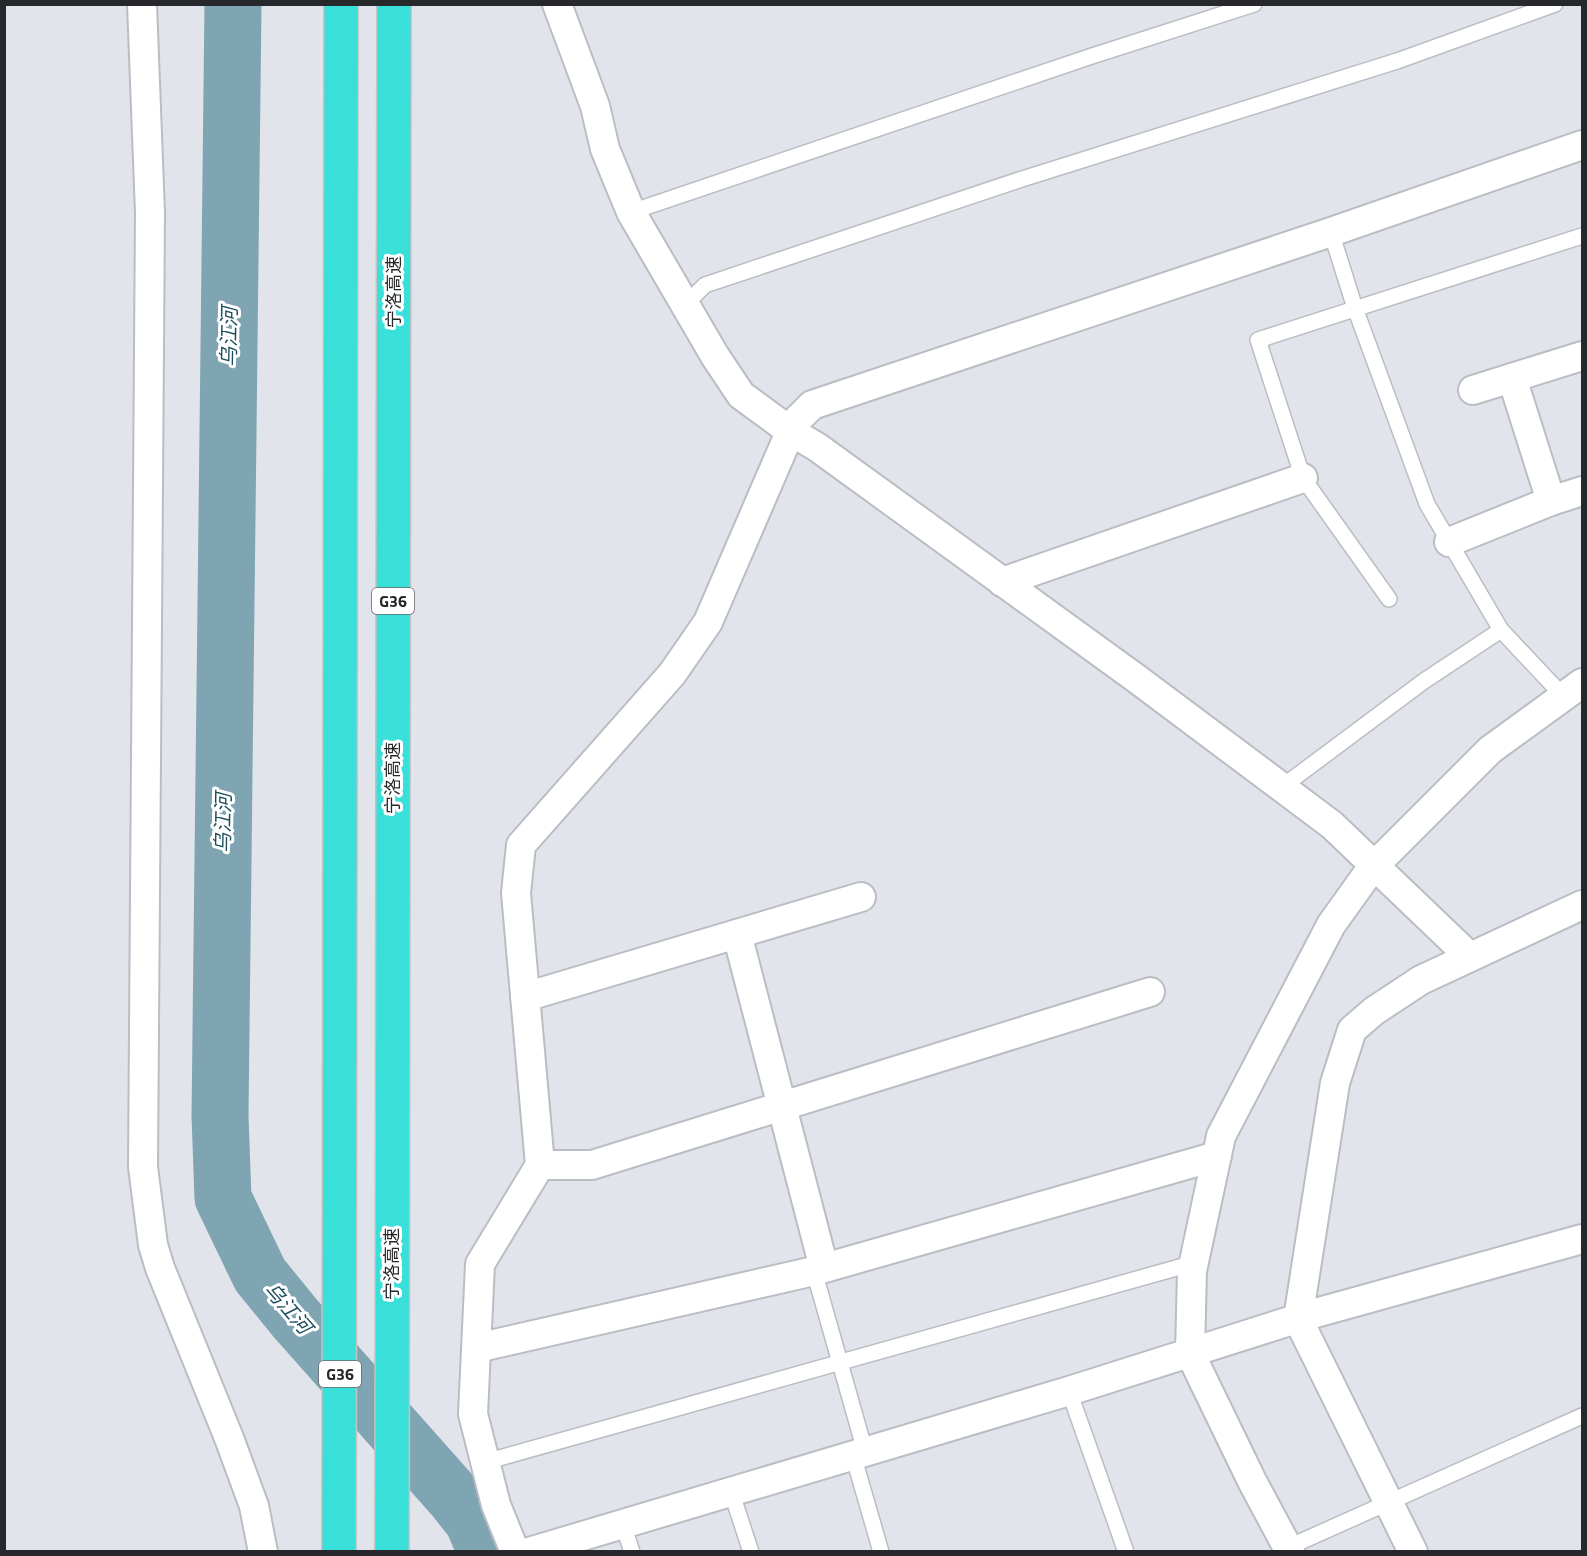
<svg xmlns="http://www.w3.org/2000/svg" width="1587" height="1556" font-family="'Titillium Web','Noto Sans SC',sans-serif">
	<style>
		.lines { fill: none; stroke-linecap: round; stroke-linejoin: round }
		.river { stroke: #80a5b2; stroke-width: 57 }
		.service-casing { stroke: #bbbdc4; stroke-width: 18 }
		.minor-casing { stroke: #bbbdc4; stroke-width: 32 }
		.motorway-casing { stroke: #c3c3c4; stroke-width: 36 }
		.service { stroke: #fff; stroke-width: 15 }
		.minor { stroke: #fff; stroke-width: 28 }
		.motorway { stroke: #39e0da; stroke-width: 33 }
		.labels { text-anchor: middle; stroke-width: 6; stroke-linejoin: round; paint-order: stroke }
		.shield { fill: #fff; stroke: #68686b; stroke-width: 1.5 }
		.shield-label { font-size: 16px; font-weight: bold; fill: #27282b }
		.street-label { font-size: 18px; fill: #27282b; stroke: #fff }
		.water-label { font-size: 20px; font-style: italic; fill: #1a4e5d; stroke: #fff }
	</style>
	<rect width="100%" height="100%" fill="#e2e4ec"/>
	<g class="lines">
		<path class="river" d="M233 4 220 1116 223 1198 260 1275 295 1318 454 1497 473 1521 486 1552"/>
		<g class="service-casing">
			<g id="service">
				<path d="M631 212 1092 56 1254 4"/>
				<path d="M1331 232 1355 308 1427 504 1501 630 1564 697"/>
				<path d="M686 304 705 285 1022 179 1397 61 1555 4"/>
				<path d="M1389 599 1303 478 1258 340 1582 236"/>
				<path d="M1282 787 1424 681 1501 630"/>
				<path d="M814 1271 865 1451"/>
				<path d="M1069 1391 1126 1552"/>
				<path d="M853 1455 881 1552"/>
				<path d="M485 1462 1194 1263"/>
				<path d="M731 1491 751 1552"/>
				<path d="M623 1524 632 1552"/>
				<path d="M1282 1550 1582 1416"/>
			</g>
		</g>
		<g class="minor-casing">
			<g id="minor">
				<path d="M142 4 150 213 143 1167 153 1245 160 1268 229 1438 254 1506 263 1552"/>
				<path d="M557 4 595 106 605 149 631 212 715 356 741 395 790 431 817 447 1137 679 1332 825 1470 957"/>
				<path d="M1512 378 1551 501"/>
				<path d="M1473 390 1582 356"/>
				<path d="M1449 542 1551 501 1582 491"/>
				<path d="M1002 582 1303 478"/>
				<path d="M737 934 824 1268"/>
				<path d="M525 997 861 897"/>
				<path d="M540 1165H592L1150 992"/>
				<path d="M477 1348 814 1271 1217 1156"/>
				<path d="M515 1552 496 1505 473 1414 480 1264 540 1165 516 893 521 845 672 674 708 622 794 423 812 405 1331 232 1582 145"/>
				<path d="M529 1552 1069 1391 1312 1314 1582 1239"/>
				<path d="M1290 1552 1252 1481 1190 1353 1192 1271 1221 1136 1331 925 1371 869 1490 750 1582 683"/>
				<path d="M1413 1552 1298 1319 1335 1083 1352 1030 1374 1011 1421 980 1582 905"/>
			</g>
		</g>
		<g class="motorway-casing">
			<g id="motorway">
				<path d="M339 1552 341 4"/>
				<path d="M392 1552 394 4"/>
			</g>
		</g>
		<use href="#service" class="service"/>
		<use href="#minor" class="minor"/>
		<use href="#motorway" class="motorway"/>
	</g>
	<g class="labels">
		<g class="shield">
			<rect x="372" y="588" width="42" height="26" rx="4.5"/>
			<rect x="319" y="1361" width="42" height="26" rx="4.5"/>
		</g>
		<g class="shield-label">
			<text x="393" y="607">G36</text>
			<text x="340" y="1380">G36</text>
		</g>
		<g class="street-label">
			<text transform="translate(394 292) rotate(-90)" y="6">宁洛高速</text>
			<text transform="translate(393 778) rotate(-90)" y="6">宁洛高速</text>
			<text transform="translate(392 1264) rotate(-90)" y="6">宁洛高速</text>
		</g>
		<g class="water-label">
			<text transform="translate(229 337) rotate(-89)" y="7">乌江河</text>
			<text transform="translate(223 823) rotate(-89)" y="7">乌江河</text>
			<text transform="translate(288 1308) rotate(49)" y="7">乌江河</text>
		</g>
	</g>
	<rect width="1587" height="1556" fill="none" stroke="#27282b" stroke-width="12"/>
</svg>
